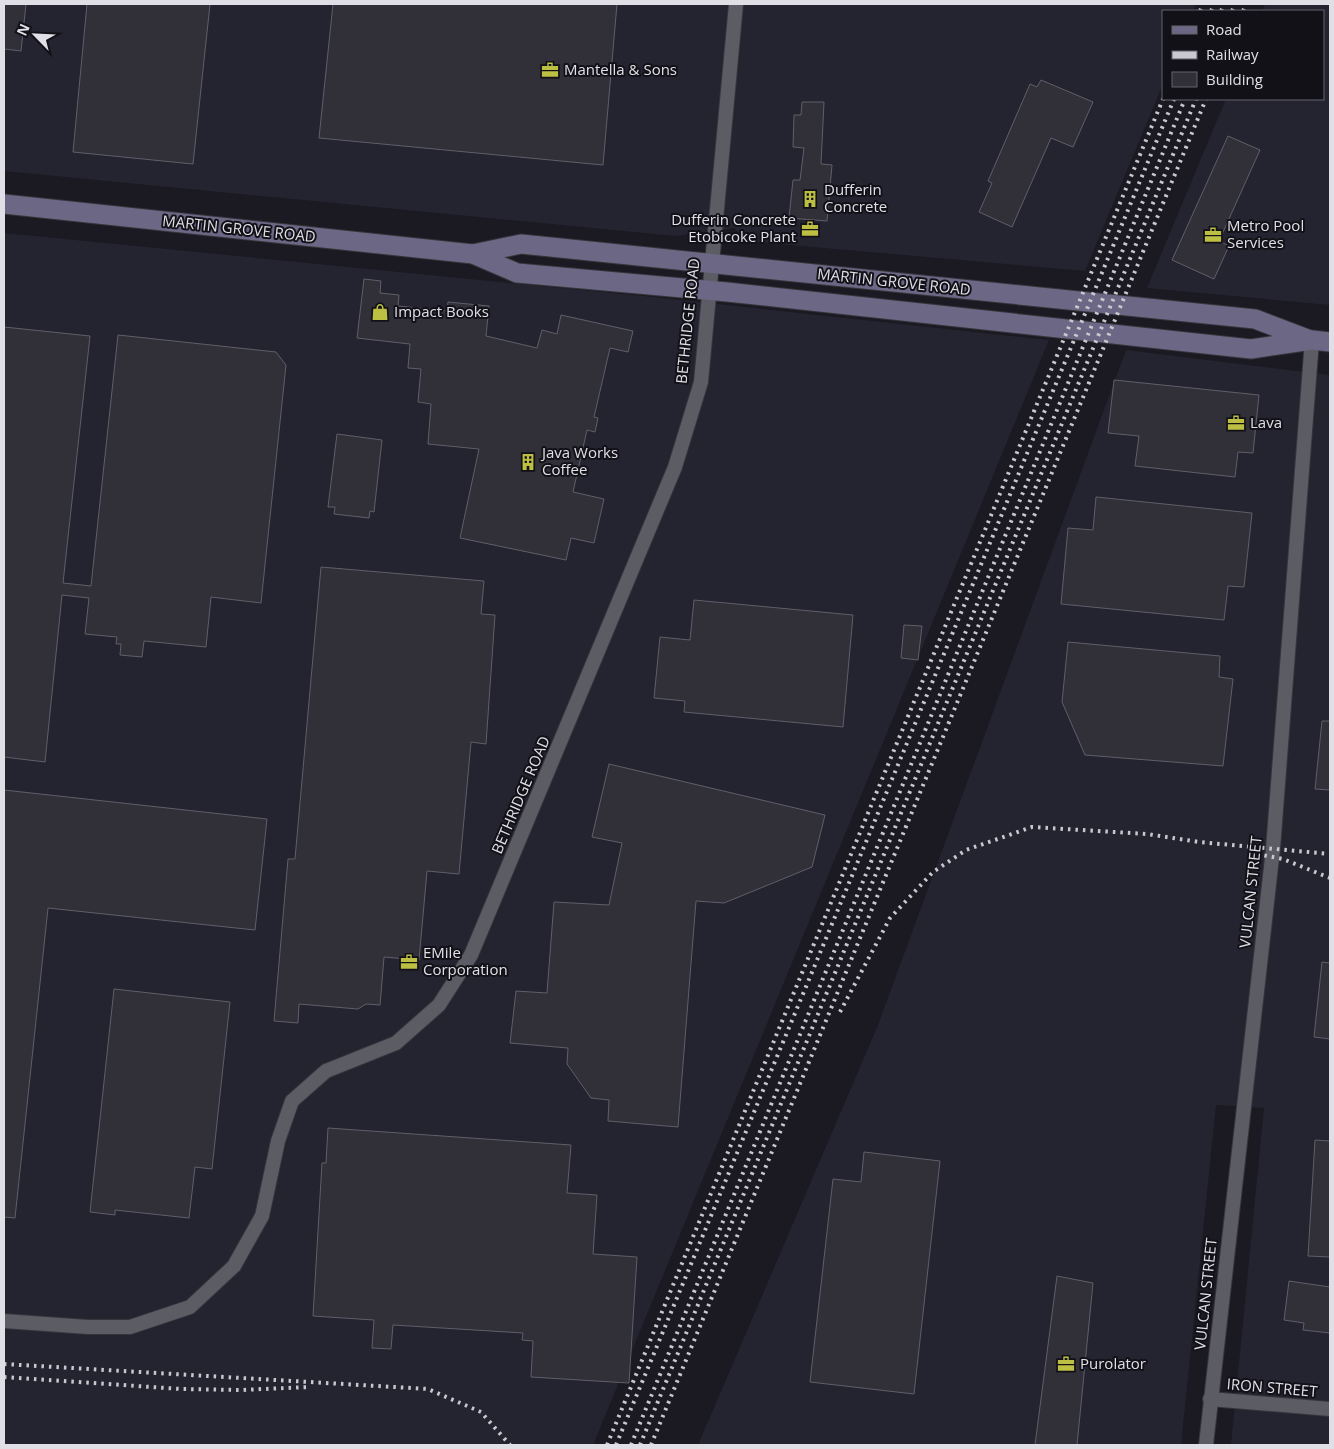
<svg xmlns="http://www.w3.org/2000/svg" width="1334" height="1449" font-family="'Open Sans',sans-serif">
	<style>
		.built { fill: #242330 }
		.building { fill: #313038; stroke: #605f69 }
		.lines { fill: none; stroke-linecap: round; stroke-linejoin: round }
		.street-casing { stroke: #36353b; stroke-width: 16 }
		.secondary-casing { stroke: #36353b; stroke-width: 21 }
		.street { stroke: #5c5c65; stroke-width: 14 }
		.secondary { stroke: #6b6785; stroke-width: 19 }
		.rail { stroke: #c9c8ce; stroke-width: 4; stroke-dasharray: 2.5 5; stroke-linecap: butt }
		.labels { text-anchor: middle; stroke-width: 4; stroke-linejoin: round; paint-order: stroke }
		.poi-label { font-size: 15px; fill: #e0dfe5; stroke: #121118; text-anchor: start }
		.street-label { font-size: 15px; fill: #e0dfe5; stroke: #121118 }
	</style>
	<rect width="100%" height="100%" fill="#1b1a22"/>
	<g class="built">
		<path d="M4 4H1196L1193 11H1163V84L1085 271 746 241 734 228 675 236 4 171Z"/>
		<path d="M1265 4H1330V305L1147 288 1226 99H1323V11H1262Z"/>
		<path d="M4 233 643 296 1049 340 593 1445H4Z"/>
		<path d="M1126 350 1330 375V1445H1231L1264 1108 1216 1105 1181 1445H698L878 1025Z"/>
	</g>
	<g class="building">
		<path d="M4 4H26L21 51 4 49Z"/>
		<path d="M87 4H210L193 164 73 152Z"/>
		<path d="M333 4H617L603 165 319 138Z"/>
		<path d="M1041 80 1093 102 1073 147 1051 138 1012 227 979 212 992 183 988 181 1030 84 1037 87Z"/>
		<path d="M802 102H824L821 164 832 165 827 221 789 218 793 180H800L804 148 793 147 794 115H801Z"/>
		<path d="M1228 136 1260 150 1219 241 1229 246 1214 279 1172 260Z"/>
		<path d="M364 279 381 281 380 293 399 295 398 306 447 311 448 302 489 306 486 336 537 348 542 330 557 334 561 315 633 331 628 352 610 348 594 417 598 418 595 432 587 430 573 492 604 499 594 543 571 538 566 560 460 538 479 449 428 444 431 404 418 402 421 369 408 368 410 344 357 338Z"/>
		<path d="M4 327 90 336 63 583 91 586 118 335 276 352 286 365 261 603 211 597 206 647 144 641 142 657 120 655 121 644H116L117 637 85 634 89 598 62 595 45 762 4 757Z"/>
		<path d="M1114 380 1259 395 1253 453 1238 452 1235 477 1135 466 1139 436 1108 433Z"/>
		<path d="M337 434 382 440 374 512 370 511 369 518 334 514 335 507H328Z"/>
		<path d="M1096 497 1252 513 1244 587 1228 586 1224 620 1061 604 1068 528 1093 530Z"/>
		<path d="M321 567 484 581 481 614 495 615 486 744 471 742 459 874 427 871 419 960 384 957 380 1005 366 1004 358 1009 299 1004 298 1023 274 1021 288 859H295Z"/>
		<path d="M694 600 853 615 843 727 684 712 685 701 654 698 660 637 690 640Z"/>
		<path d="M904 625 922 626 918 660 901 658Z"/>
		<path d="M1068 642 1220 656 1219 677 1233 679 1223 766 1085 755 1062 702Z"/>
		<path d="M1322 721H1330V790L1315 789Z"/>
		<path d="M609 764 825 815 812 867 724 903 696 901 678 1127 608 1121 609 1100 591 1098 567 1064 568 1048 510 1043 516 991 547 993 554 902 609 905 622 843 592 837Z"/>
		<path d="M4 790 267 819 255 930 48 908 15 1218 4 1217Z"/>
		<path d="M1322 962 1330 963V1039L1314 1037Z"/>
		<path d="M114 989 230 1002 212 1169 195 1167 189 1218 115 1210V1215L90 1212Z"/>
		<path d="M328 1128 571 1145 567 1193 597 1195 593 1254 637 1257 629 1383 531 1377 533 1341 522 1340 523 1333 393 1325 391 1349 372 1348 374 1320 313 1316 322 1163H326Z"/>
		<path d="M1315 1140 1330 1141V1257L1308 1256Z"/>
		<path d="M864 1152 940 1161 914 1394 810 1382 833 1179 861 1182Z"/>
		<path d="M1057 1276 1093 1283 1077 1445H1035Z"/>
		<path d="M1289 1281 1330 1287V1333L1303 1330 1304 1323 1284 1320Z"/>
	</g>
	<g class="lines">
		<g class="street-casing">
			<g id="street">
				<path d="M4 1321 88 1327H130L190 1307 234 1266 262 1216 278 1141 292 1101 326 1071 396 1043 439 1005 471 955 675 467 701 382 736 4"/>
				<path d="M1210 1399 1330 1409"/>
				<path d="M1206 1445 1273 849 1312 340"/>
			</g>
		</g>
		<g class="secondary-casing">
			<g id="secondary">
				<path d="M4 204 473 254 517 273 727 292 1251 349 1312 340 1330 342"/>
				<path d="M473 254 521 244 1255 319 1310 340"/>
			</g>
		</g>
		<use href="#street" class="street"/>
		<use href="#secondary" class="secondary"/>
		<g class="rail">
			<path d="M1200 11 1203 4"/>
			<path d="M1211 11 1214 4"/>
			<path d="M1221 11 1224 4"/>
			<path d="M1232 11 1235 4"/>
			<path d="M1243 11 1246 4"/>
			<path d="M1257 854 1283 859 1330 878"/>
			<path d="M840 1012 890 918 933 872 966 850 1032 827 1147 834 1199 842 1330 854"/>
			<path d="M4 1364 428 1389 481 1412 510 1445"/>
			<path d="M4 1377 181 1389 241 1390 309 1387"/>
			<path d="M607 1445 1163 99"/>
			<path d="M616 1445 1174 99"/>
			<path d="M631 1445 1185 99"/>
			<path d="M640 1445 1196 99"/>
			<path d="M651 1445 1206 99"/>
		</g>
	</g>
	<defs>
		<g id="office-bare" transform="scale(1.35)"><path d="M-6-3h4V-5.5h4V-3h4V5H-6ZM-1-4.5V-3h2v-1.5ZM-6 0V1H6V0Z" fill="#bdbf43" stroke="#121118" stroke-width="2.5" paint-order="stroke"/></g>
		<g id="building-bare" transform="scale(1.35)"><path d="M-4-6H4V6H1V3H-1V6H-4ZM-2.5-4.3h1.7v1.8h-1.7ZM.8-4.3h1.7v1.8H.8ZM-2.5-1h1.7V.8h-1.7ZM.8-1h1.7V.8H.8Z" fill="#bdbf43" stroke="#121118" stroke-width="2.5" paint-order="stroke"/></g>
		<g id="shop-bare" transform="scale(1.35)"><path d="M-5-2.5h2.3a2.7 3.5 0 0 1 5.4 0H5L5.5 6h-11ZM-1.5-2.5h3a1.5 2.3 0 0 0-3 0Z" fill="#bdbf43" stroke="#121118" stroke-width="2.5" paint-order="stroke"/></g>
	</defs>
	<g fill-rule="evenodd">
		<use href="#office-bare" x="550" y="70"/>
		<use href="#building-bare" x="810" y="199"/>
		<use href="#office-bare" x="810" y="229"/>
		<use href="#office-bare" x="1213" y="235"/>
		<use href="#shop-bare" x="380" y="312"/>
		<use href="#office-bare" x="1236" y="423"/>
		<use href="#building-bare" x="528" y="462"/>
		<use href="#office-bare" x="409" y="962"/>
		<use href="#office-bare" x="1066" y="1364"/>
	</g>
	<g class="labels">
		<g class="poi-label">
			<text x="564" y="75">Mantella &amp; Sons</text>
			<text x="824" y="195">Dufferin<tspan x="824" dy="17">Concrete</tspan></text>
			<text x="796" y="225" text-anchor="end">Dufferin Concrete<tspan x="796" dy="17">Etobicoke Plant</tspan></text>
			<text x="1227" y="231">Metro Pool<tspan x="1227" dy="17">Services</tspan></text>
			<text x="394" y="317">Impact Books</text>
			<text x="1250" y="428">Lava</text>
			<text x="542" y="458">Java Works<tspan x="542" dy="17">Coffee</tspan></text>
			<text x="423" y="958">EMile<tspan x="423" dy="17">Corporation</tspan></text>
			<text x="1080" y="1369">Purolator</text>
		</g>
		<g class="street-label">
			<text transform="translate(239 229) rotate(6)" y="5">MARTIN GROVE ROAD</text>
			<text transform="translate(894 282) rotate(6)" y="5">MARTIN GROVE ROAD</text>
			<text transform="translate(688 321) rotate(-84)" y="5">BETHRIDGE ROAD</text>
			<text transform="translate(521 795) rotate(-67)" y="5">BETHRIDGE ROAD</text>
			<text transform="translate(1251 892) rotate(-84)" y="5">VULCAN STREET</text>
			<text transform="translate(1206 1294) rotate(-84)" y="5">VULCAN STREET</text>
			<text transform="translate(1272 1388) rotate(5)" y="5">IRON STREET</text>
		</g>
	</g>
	<rect width="1334" height="1449" fill="none" stroke="#e0dfe5" stroke-width="10"/>
	<rect x="1162" y="10" width="162" height="90" fill="#121118" stroke="#64636a"/>
	<rect x="1172" y="26" width="25" height="8" fill="#6b6785" stroke="#64636a"/>
	<text x="1206" y="35" font-size="15" fill="#e0dfe5">Road</text>
	<rect x="1172" y="51" width="25" height="8" fill="#c9c8ce" stroke="#64636a"/>
	<text x="1206" y="60" font-size="15" fill="#e0dfe5">Railway</text>
	<rect x="1172" y="72" width="25" height="15" fill="#313038" stroke="#64636a"/>
	<text x="1206" y="85" font-size="15" fill="#e0dfe5">Building</text>
	<g transform="translate(35 35) rotate(294)" stroke="#121118" stroke-width="4" paint-order="stroke">
	<path d="M0-4L9 19L0 12L-9 19Z" fill="#e0dfe5"/>
	<text y="-8" font-size="14" font-weight="bold" text-anchor="middle" fill="#e0dfe5">N</text>
	</g>
</svg>
